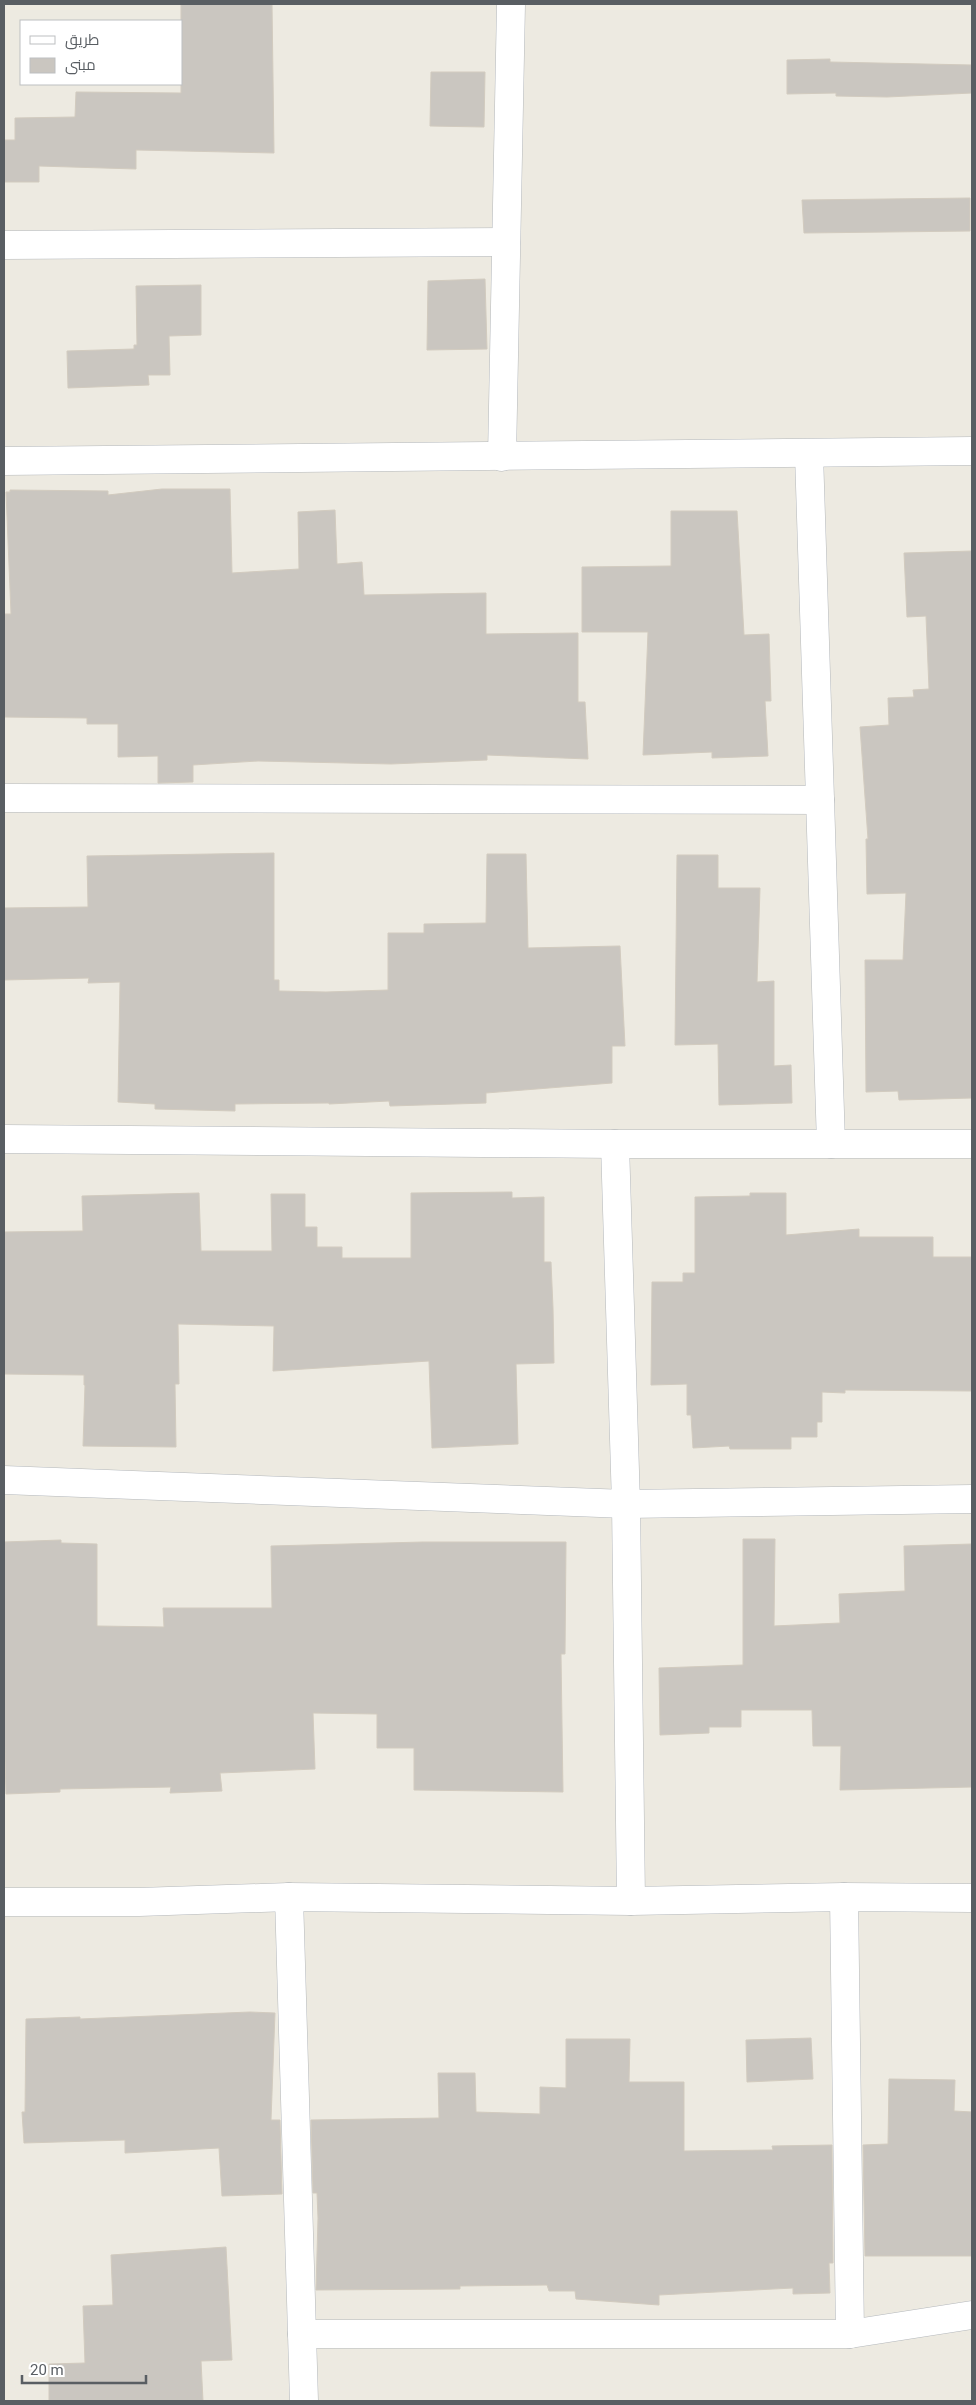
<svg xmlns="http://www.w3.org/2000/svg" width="976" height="2405" font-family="Roboto,Cairo,sans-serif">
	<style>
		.building { fill: #cac6c0; stroke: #d2cbbf }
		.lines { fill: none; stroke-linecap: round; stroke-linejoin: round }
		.minor-casing { stroke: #b4b8bc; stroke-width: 29 }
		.minor { stroke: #fff; stroke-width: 28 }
	</style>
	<rect width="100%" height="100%" fill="#edeae1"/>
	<g class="building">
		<path d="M181 4H272L274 153 136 150V169L39 166V182H4V140H15V118L75 117 76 92 181 93Z"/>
		<path d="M830 59V62L972 65V93L887 97 836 96V93L787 94V60Z"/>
		<path d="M431 72H485L484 127 430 126Z"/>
		<path d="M970 198V231L804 233 802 200Z"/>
		<path d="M485 279 487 349 427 350 428 281Z"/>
		<path d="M201 285V335L169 336 170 375H148L149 385 68 388 67 351 134 349V345H137L136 286Z"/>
		<path d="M162 489H230L232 573 299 569 298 512 335 510 337 564 362 562 364 595 486 593V634L578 633V702H585L588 759 487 755V760L391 764 258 761 193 765V782L158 783V756L118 757V724H87V718L4 717V614H11L6 492H10V490L108 491V495Z"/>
		<path d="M671 511H737L744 635 769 634 771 701H765L768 756 712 758V752L643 755 648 632H582V567L671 566Z"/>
		<path d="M972 551V1098L899 1100 898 1091 866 1092 865 960H903L906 893 867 894 866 839H868L860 727 889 725 888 698 914 697 913 690 929 689 926 616 907 617 904 553Z"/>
		<path d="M274 853V980H279V991L326 992 388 990V933H424V924L486 923 487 854H526L528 948 620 946 625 1046H612V1083L486 1093V1103L390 1106 389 1101 329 1104V1103L235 1104V1111L155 1109V1104L118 1102 120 982 88 983 89 978 4 980V908L88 907 87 856Z"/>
		<path d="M677 855H718V888H760L757 982 774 981V1066L791 1065 792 1103 719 1105 718 1044 675 1045Z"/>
		<path d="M512 1192V1198L544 1197V1262H551L553 1308 554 1363 516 1364 518 1444 432 1448 429 1361 273 1371 274 1326 178 1324 179 1384H175L176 1447 83 1446 85 1385H84V1375L4 1374V1232L83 1231 82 1196 199 1193 201 1251H272L271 1194H305V1227H317V1247H342V1258H411V1193Z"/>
		<path d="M750 1193H786V1235L859 1229V1237H933V1257H972V1391L845 1390V1393L822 1392V1422H817V1437H791V1449H730L729 1446 693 1448 691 1415H687V1384L651 1385 652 1282H683V1273H695V1197L750 1196Z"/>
		<path d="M743 1539H775L774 1626 840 1623 839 1594 905 1591 904 1546 972 1544V1787L840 1790 841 1746H813L812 1710H741V1727H709V1733L660 1735 659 1668 743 1665Z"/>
		<path d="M61 1540V1543L97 1544V1626L164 1627 163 1608H272L271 1546 423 1542H566L565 1654H561L563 1792 414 1790V1748H377V1714L313 1713 315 1769 220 1773 222 1791 170 1793 171 1787 60 1789V1792L6 1794 4 1725V1542Z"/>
		<path d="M250 2012 275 2013 271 2120H280L282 2194 222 2196 219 2148 125 2153V2140L24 2143 22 2112H25L26 2019 80 2017V2019Z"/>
		<path d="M811 2038 813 2079 747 2082 746 2040Z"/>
		<path d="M566 2039H630L629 2082H684V2151L773 2150 772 2146 832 2145 833 2263H829L830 2293 793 2294V2288L659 2295V2305L576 2299 575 2291H549L547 2285 460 2286V2289L316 2290 318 2218 317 2193H313L311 2120 439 2118 438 2073H475L476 2112 540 2114V2087L566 2088Z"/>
		<path d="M889 2079 955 2080 954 2111 972 2112V2256H865L863 2145 888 2144Z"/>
		<path d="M226 2247 232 2360 201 2361 203 2401H49V2364L85 2363 83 2306 113 2305 111 2255Z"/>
	</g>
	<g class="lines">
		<g class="minor-casing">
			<g id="minor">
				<path d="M4 245 506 242"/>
				<path d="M809 454 831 1144"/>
				<path d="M502 457 511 4"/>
				<path d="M4 461 972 451"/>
				<path d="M4 798 820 800"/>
				<path d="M4 1139 615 1144H972"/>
				<path d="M615 1144 626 1504 631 1901"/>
				<path d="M4 1480 626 1504 972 1499"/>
				<path d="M289 1897 304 2401"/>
				<path d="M844 1897 850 2334"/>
				<path d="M4 1902H139L289 1897 631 1901 844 1897 972 1898"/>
				<path d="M302 2334H850L972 2315"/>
			</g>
		</g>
		<use href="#minor" class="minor"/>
	</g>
	<rect width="976" height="2405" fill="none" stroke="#595e63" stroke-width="10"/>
	<rect x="20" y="20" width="162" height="65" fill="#ffffff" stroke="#bdbfc1"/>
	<rect x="30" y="36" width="25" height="8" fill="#ffffff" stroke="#bdbfc1"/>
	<text x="65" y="45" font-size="15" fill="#595e63">طريق</text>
	<rect x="30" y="58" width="25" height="15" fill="#cac6c0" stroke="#bdbfc1"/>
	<text x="65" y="70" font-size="15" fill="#595e63">مبنى</text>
	<path d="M22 2375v8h124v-8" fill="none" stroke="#595e63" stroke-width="2.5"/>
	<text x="30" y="2375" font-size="15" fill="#595e63" stroke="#ffffff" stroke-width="4" paint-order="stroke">20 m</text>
</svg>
